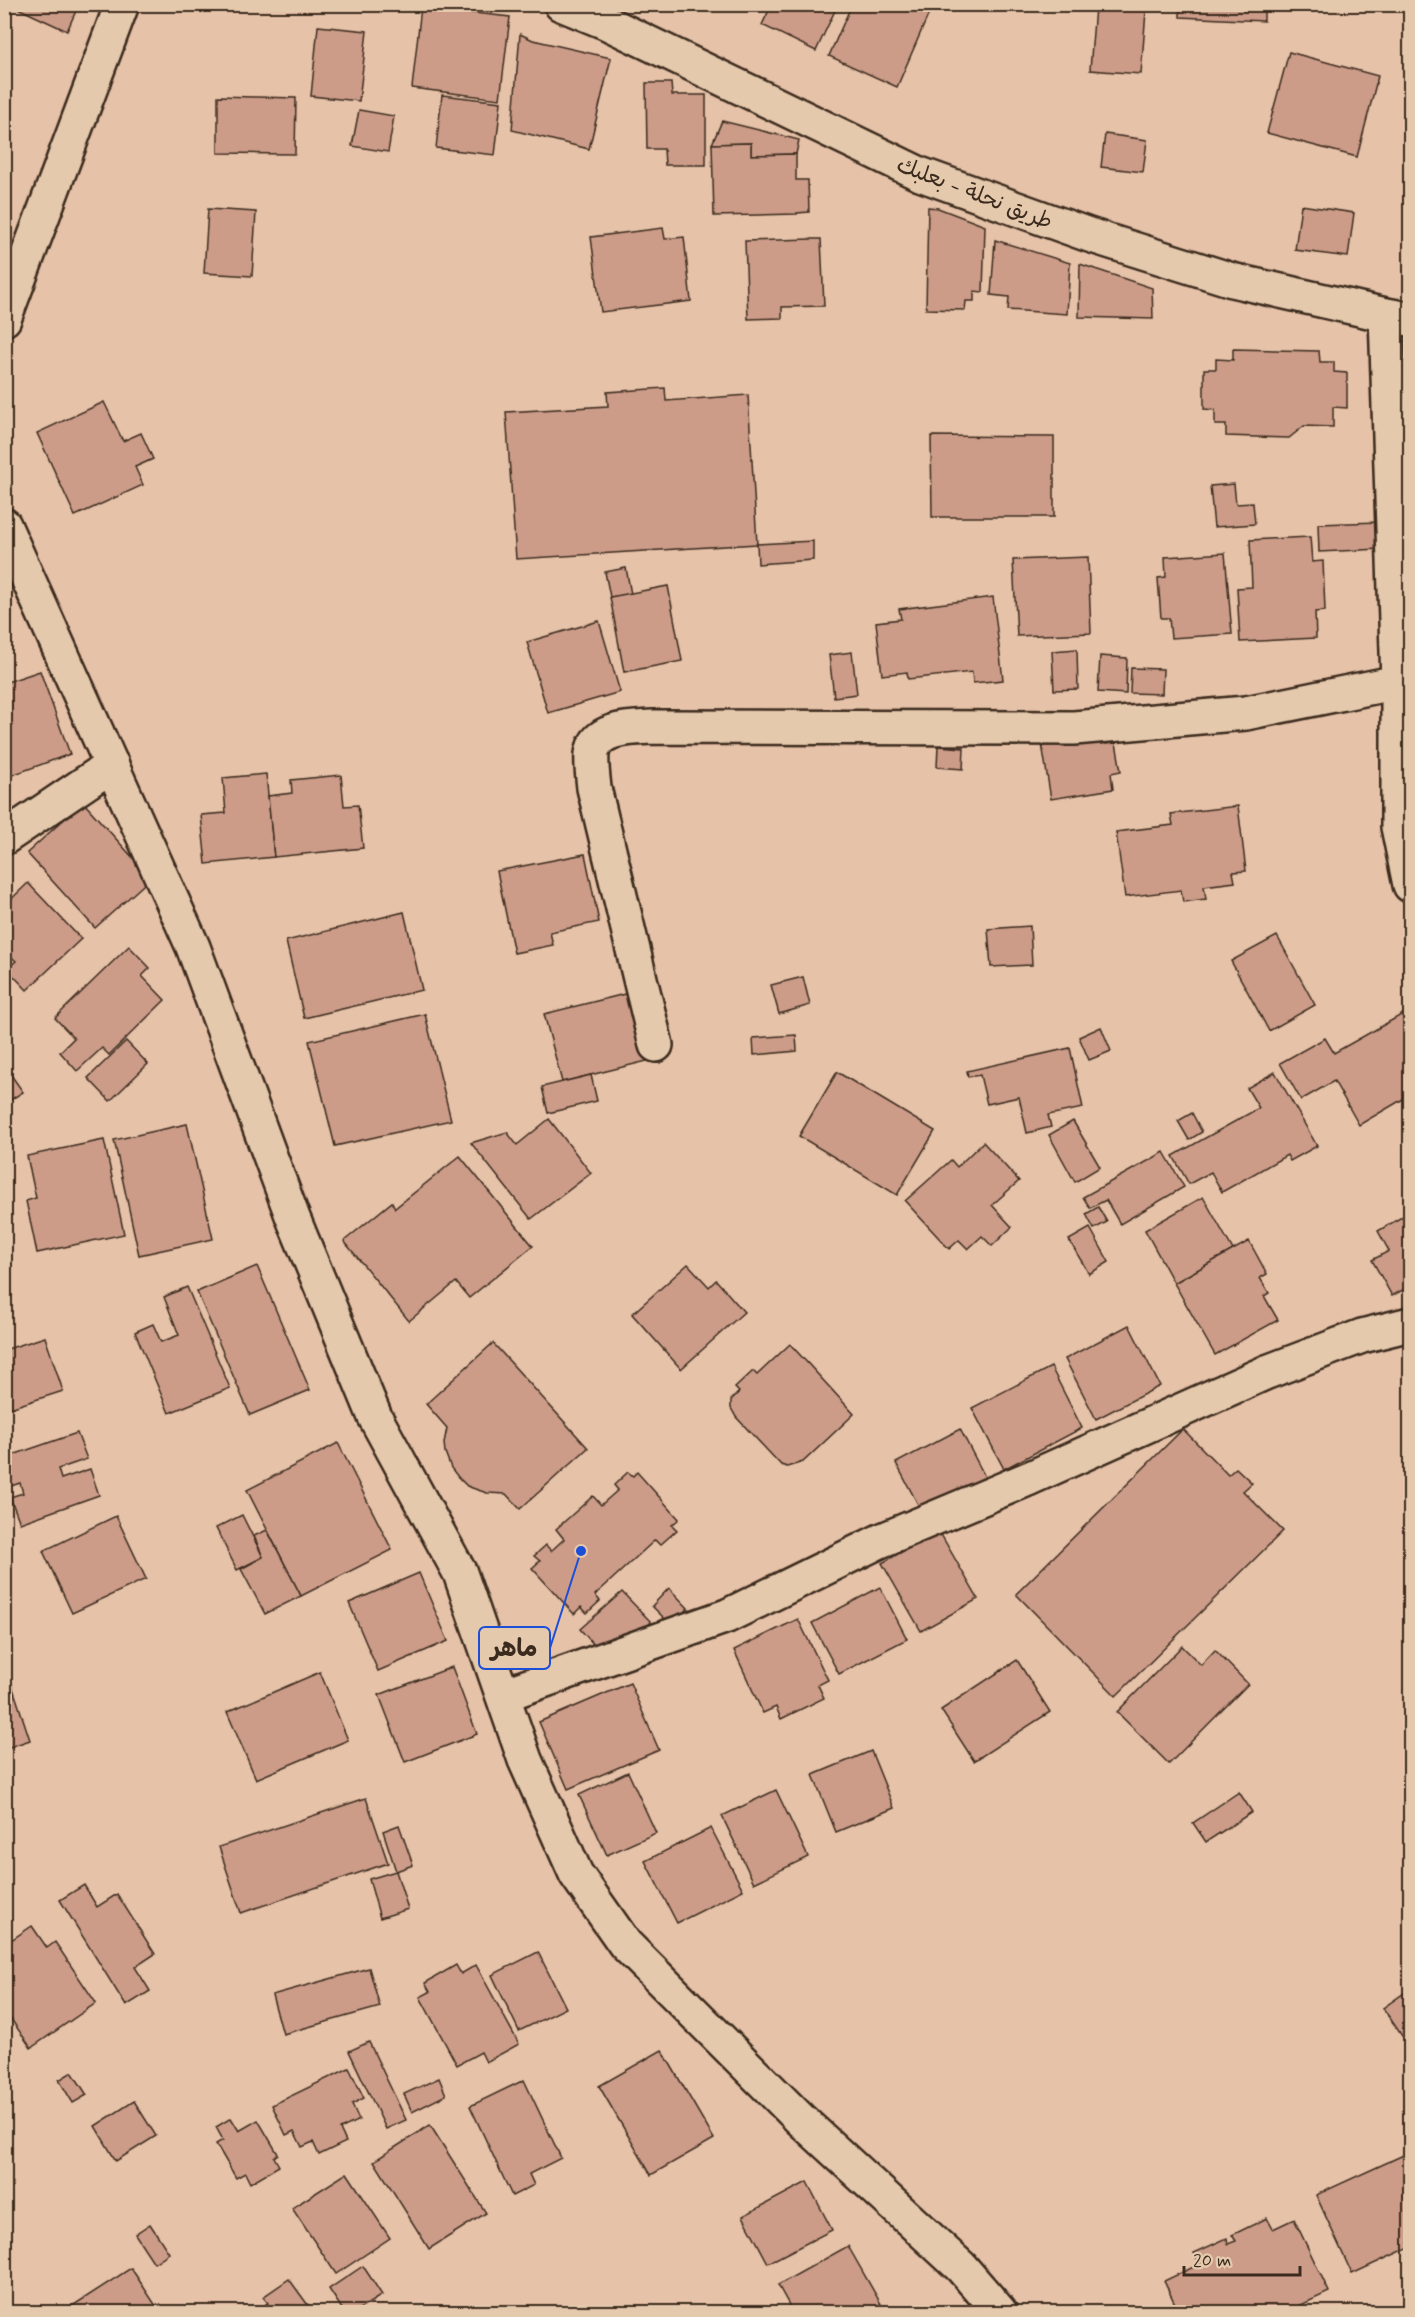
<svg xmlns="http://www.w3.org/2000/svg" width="1415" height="2317" font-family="Mynerve,'Playpen Sans Arabic',sans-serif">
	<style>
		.building { fill: #cc9c89; stroke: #3b2a1e; stroke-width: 1.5 }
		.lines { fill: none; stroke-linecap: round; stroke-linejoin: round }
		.minor-casing { stroke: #3b2a1e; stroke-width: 38 }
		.minor { stroke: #e5c9ac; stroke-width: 33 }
		.labels { text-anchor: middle; stroke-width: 5; stroke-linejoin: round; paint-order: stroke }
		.street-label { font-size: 22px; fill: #3b2a1e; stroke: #e5c9ac }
		.leader { fill: none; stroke: #1d4ed8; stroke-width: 2 }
		.callout-dot { fill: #1d4ed8; stroke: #e5c9ac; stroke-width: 2 }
		.callout { fill: #e5c9ac; stroke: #1d4ed8; stroke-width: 2 }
		.callout-label { font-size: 24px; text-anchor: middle; font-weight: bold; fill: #3b2a1e }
	</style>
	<rect width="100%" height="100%" fill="#e6c2a8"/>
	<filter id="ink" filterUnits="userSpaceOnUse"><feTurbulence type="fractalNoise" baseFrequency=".0167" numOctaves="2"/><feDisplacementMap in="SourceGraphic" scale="12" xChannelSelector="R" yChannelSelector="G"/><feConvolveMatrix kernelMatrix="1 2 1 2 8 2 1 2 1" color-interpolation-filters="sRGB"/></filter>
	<g filter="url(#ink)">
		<g class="building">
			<path d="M9 4H79L67 31Z"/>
			<path d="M772 4H838L816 51 762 25Z"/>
			<path d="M852 4H933L897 87 829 56Z"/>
			<path d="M1180 4H1264V21L1180 17Z"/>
			<path d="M421 7 510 17 500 99 412 88Z"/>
			<path d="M1095 7 1146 11 1141 74 1090 70Z"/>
			<path d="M318 26 367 31 359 101 311 96Z"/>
			<path d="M520 34 533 40 611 58 589 149 512 130Z"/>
			<path d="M1289 52 1378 76 1357 157 1267 133Z"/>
			<path d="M646 83H671L672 95H706V165H665L664 149H647Z"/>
			<path d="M442 95 501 102 495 155 436 148Z"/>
			<path d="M218 96 296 98 295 154 218 153Z"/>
			<path d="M359 110 394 116 388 152 352 146Z"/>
			<path d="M722 121 799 140 796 154 751 155V143L712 144Z"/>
			<path d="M1105 134 1147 140 1143 172 1101 167Z"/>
			<path d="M751 143V155L796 154V180H808L809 212 797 213V214L714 216 712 144Z"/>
			<path d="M1301 205 1354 213 1348 257 1295 250Z"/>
			<path d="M928 207 938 208 985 226 983 292 974 291V301H966L965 310 926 309Z"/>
			<path d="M208 209 256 212 252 276 204 273Z"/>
			<path d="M663 228 665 239 684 237 691 301 601 312 591 237Z"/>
			<path d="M811 239H821L824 306 782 307V318L748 319 745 241Z"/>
			<path d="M995 240 1070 263 1067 314 1008 310 1009 297 991 295Z"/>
			<path d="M1080 264 1152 288 1153 319 1079 317Z"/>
			<path d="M1233 349 1319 351 1320 362H1334V372L1347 373V408L1333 407V427L1304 426 1289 438 1226 436V425H1215V410L1204 409V369H1216V359L1233 360Z"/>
			<path d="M1410 358V418L1404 359Z"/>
			<path d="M665 388 666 401 748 395 757 544 516 559 506 412 608 406 607 392Z"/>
			<path d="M104 402 123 441 141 433 153 459 135 467 143 485 75 516 37 433Z"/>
			<path d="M931 436 1054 437V517H932Z"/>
			<path d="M1234 484 1236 504 1253 503 1255 524 1214 527 1210 486Z"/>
			<path d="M1380 522 1381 549 1319 552 1318 524Z"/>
			<path d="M1310 537 1312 562 1323 561 1325 611 1315 612 1316 638 1240 642 1237 588 1252 587 1250 540Z"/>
			<path d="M813 541V560L758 564 757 544Z"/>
			<path d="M1225 553 1232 634 1171 638 1169 618H1161L1158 578 1166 577 1165 557Z"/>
			<path d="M1088 557 1091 633 1017 636 1013 560Z"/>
			<path d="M626 568 631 594 610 597 605 572Z"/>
			<path d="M668 586 682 661 624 672 610 597Z"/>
			<path d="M993 597 1003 680 973 683 972 672 908 679 907 672 882 675 876 622 901 619 899 609Z"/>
			<path d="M599 621 620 692 548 713 527 642Z"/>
			<path d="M1077 649 1078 689 1054 690 1052 651Z"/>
			<path d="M852 652 857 694 834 697 829 655Z"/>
			<path d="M1100 656 1127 658 1126 694 1098 692Z"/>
			<path d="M1131 668 1163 669 1162 694 1130 693Z"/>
			<path d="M40 671 70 754 4 778V683Z"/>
			<path d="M1105 735 1106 744 1116 743 1121 771 1111 773 1113 789 1051 799 1042 744Z"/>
			<path d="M938 746 964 748 963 769 937 767Z"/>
			<path d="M266 774 274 857 206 864 201 815 226 813 223 778Z"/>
			<path d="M341 775 344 806 358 805 363 848 274 857 268 796 292 793 291 780Z"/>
			<path d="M83 802 151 878 95 928 27 853Z"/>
			<path d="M1238 806 1246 871 1233 872 1235 882 1204 886 1206 899 1183 902 1181 890 1125 897 1116 832 1173 825 1171 814Z"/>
			<path d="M585 854 599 922 550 932 553 945 514 953 497 871Z"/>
			<path d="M28 883 81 939 27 990 7 969 16 961 4 950V906Z"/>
			<path d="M404 912 422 990 304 1018 286 941Z"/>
			<path d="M1030 926 1032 965 991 967 988 929Z"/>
			<path d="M1277 936 1315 1005 1269 1031 1231 961Z"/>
			<path d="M129 946 150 968 142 976 165 1000 109 1055 102 1048 77 1071 60 1052 74 1038 55 1018Z"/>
			<path d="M803 977 810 1005 779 1014 771 985Z"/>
			<path d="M629 993 647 1061 562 1082 544 1014Z"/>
			<path d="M1410 1010V1095L1359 1125 1334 1081 1301 1100 1280 1063 1325 1038 1334 1053Z"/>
			<path d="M425 1014 451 1120 335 1146 309 1041Z"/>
			<path d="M1101 1027 1111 1051 1089 1060 1079 1037Z"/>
			<path d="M796 1035 797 1051 754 1055 753 1038Z"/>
			<path d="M126 1041 148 1064 110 1101 88 1078Z"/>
			<path d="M1070 1048 1083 1108 1048 1115 1051 1127 1027 1133 1019 1097 987 1104 980 1075 968 1077 967 1071Z"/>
			<path d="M4 1065 23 1092 4 1104Z"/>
			<path d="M837 1072 935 1131 897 1195 799 1136Z"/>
			<path d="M1275 1072 1317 1146 1290 1161 1287 1155 1222 1192 1211 1172 1189 1184 1173 1156 1259 1108 1247 1088Z"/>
			<path d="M591 1075 597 1101 548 1113 542 1087Z"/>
			<path d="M1192 1113 1202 1132 1189 1140 1178 1121Z"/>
			<path d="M549 1119 591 1173 531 1219 471 1143 507 1132 517 1145Z"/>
			<path d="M1073 1121 1100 1167 1075 1182 1049 1135Z"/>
			<path d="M187 1124 213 1239 139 1255 114 1140Z"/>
			<path d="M104 1140 124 1234 37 1253 26 1201 36 1198 27 1156Z"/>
			<path d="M983 1142 1019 1181 992 1205 1012 1227 992 1246 982 1236 968 1249 959 1240 949 1249 905 1201 951 1160 957 1167Z"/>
			<path d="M1164 1152 1184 1187 1120 1224 1106 1200 1090 1208 1083 1197Z"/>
			<path d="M460 1156 533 1246 469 1298 456 1282 409 1321 344 1241 392 1202 395 1208Z"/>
			<path d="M1203 1197 1233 1250 1174 1283 1145 1230Z"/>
			<path d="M1098 1207 1107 1222 1094 1229 1086 1214Z"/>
			<path d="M1410 1212V1286L1392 1296 1372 1260 1389 1251 1378 1231Z"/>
			<path d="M1090 1228 1109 1262 1089 1274 1069 1240Z"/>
			<path d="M1249 1241 1267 1274 1260 1278 1269 1293 1264 1296 1278 1320 1215 1355 1174 1283Z"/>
			<path d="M688 1264 709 1287 716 1280 744 1312 681 1369 632 1314Z"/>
			<path d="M257 1266 310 1390 250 1415 197 1292Z"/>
			<path d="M187 1287 230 1388 169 1413 135 1332 153 1324 161 1342 179 1335 164 1297Z"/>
			<path d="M1129 1325 1160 1386 1096 1419 1065 1359Z"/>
			<path d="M45 1337 63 1391 4 1410V1350Z"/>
			<path d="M493 1343 588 1448 520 1509 506 1494 487 1493 475 1489 467 1486 458 1477 451 1468 445 1452 444 1443 447 1428 426 1404Z"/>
			<path d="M790 1344 854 1414 803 1462 787 1467 781 1465 736 1417 731 1408V1400L739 1392 735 1388 753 1371 757 1375Z"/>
			<path d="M1051 1367 1082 1428 1004 1469 972 1408Z"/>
			<path d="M960 1429 985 1477 921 1510 896 1463Z"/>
			<path d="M1183 1429 1228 1475 1236 1468 1252 1483 1243 1491 1283 1531 1116 1696 1016 1594Z"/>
			<path d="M77 1433 87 1459 58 1469 61 1479 90 1469 99 1495 20 1523 10 1497 23 1493 20 1483 8 1487 4 1477V1458Z"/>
			<path d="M338 1443 392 1550 301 1596 247 1490Z"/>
			<path d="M628 1472 633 1476 637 1472 679 1519 672 1525 677 1530 660 1545 655 1540 595 1595 600 1601 587 1613 581 1607 574 1614 532 1568 540 1561 534 1556 546 1545 551 1551 564 1539 556 1529 593 1496 601 1505 618 1490 614 1485Z"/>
			<path d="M242 1515 263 1557 237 1570 216 1528Z"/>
			<path d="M116 1516 146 1579 72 1613 43 1551Z"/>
			<path d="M267 1530 301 1596 265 1614 241 1569 263 1557 254 1536Z"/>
			<path d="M939 1531 978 1599 921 1631 882 1563Z"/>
			<path d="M419 1573 448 1641 378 1671 349 1603Z"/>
			<path d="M880 1587 907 1639 839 1674 812 1623Z"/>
			<path d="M669 1588 688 1608 671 1625 652 1606Z"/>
			<path d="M622 1592 651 1622 645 1629 595 1646 580 1629Z"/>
			<path d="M798 1619 828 1680 818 1685 824 1698 781 1719 776 1707 763 1713 734 1650Z"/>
			<path d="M1182 1646 1201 1665 1215 1650 1248 1684 1169 1764 1117 1712Z"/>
			<path d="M1017 1660 1050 1712 974 1761 941 1710Z"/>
			<path d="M5 1664 30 1740 4 1749V1664Z"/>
			<path d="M452 1667 477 1734 405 1762 379 1695Z"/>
			<path d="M320 1672 348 1740 256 1779 227 1712Z"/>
			<path d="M630 1683 659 1750 568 1789 539 1722Z"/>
			<path d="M871 1751 894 1808 836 1832 813 1775Z"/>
			<path d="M628 1772 656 1833 607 1855 579 1795Z"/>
			<path d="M776 1790 808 1857 754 1883 722 1816Z"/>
			<path d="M1239 1792 1252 1812 1206 1842 1193 1823Z"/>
			<path d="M366 1798 388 1863 241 1913 219 1847Z"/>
			<path d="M399 1825 413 1865 396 1871 383 1831Z"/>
			<path d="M711 1828 743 1890 677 1923 645 1861Z"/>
			<path d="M396 1871 408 1909 380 1918 369 1879Z"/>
			<path d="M84 1885 97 1907 117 1894 155 1954 135 1967 150 1991 126 2006 60 1900Z"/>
			<path d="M32 1926 47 1948 55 1942 96 2003 31 2048 4 2009V1945Z"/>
			<path d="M538 1952 566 2008 519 2031 492 1975Z"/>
			<path d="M456 1965 461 1974 476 1965 519 2044 486 2062 481 2052 457 2065 420 1997 430 1992 425 1983Z"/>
			<path d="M369 1968 380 2007 283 2034 272 1995Z"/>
			<path d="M1410 1989V2031L1402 2036 1383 2008Z"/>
			<path d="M369 2042 406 2120 386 2129 349 2051Z"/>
			<path d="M662 2050 714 2139 651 2175 599 2086Z"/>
			<path d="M349 2068 364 2098 352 2104 359 2120 340 2129 346 2142 319 2155 313 2142 302 2147 294 2131 286 2135 272 2105Z"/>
			<path d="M72 2072 87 2095 73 2103 59 2080Z"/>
			<path d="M439 2078 446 2095 412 2112 404 2094Z"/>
			<path d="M524 2080 561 2158 529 2174 534 2185 512 2196 470 2106Z"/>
			<path d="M134 2101 156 2136 116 2161 95 2126Z"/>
			<path d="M231 2118 239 2131 258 2120 278 2154 274 2157 279 2166 250 2183 245 2173 236 2178 216 2144 223 2140 216 2127Z"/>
			<path d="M430 2125 486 2213 429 2249 374 2161Z"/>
			<path d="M1410 2152V2247L1352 2274 1316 2195Z"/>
			<path d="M347 2173 390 2238 336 2274 292 2208Z"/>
			<path d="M807 2182 832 2230 768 2263 743 2216Z"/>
			<path d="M1267 2218 1273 2229 1294 2219 1329 2292 1286 2312H1179L1164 2281 1200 2264 1194 2253 1227 2238 1228 2244 1236 2241 1232 2235Z"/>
			<path d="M150 2224 169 2253 154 2263 135 2234Z"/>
			<path d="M848 2246 881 2304 867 2312H793L778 2285Z"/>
			<path d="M363 2266 382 2295 355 2312H344L329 2289Z"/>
			<path d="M131 2268 160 2312H63Z"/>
			<path d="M289 2279 313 2312H254L268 2303 263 2297Z"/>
			<path d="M1410 2301V2312H1390Z"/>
		</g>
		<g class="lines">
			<g class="minor-casing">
				<g id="minor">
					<path d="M561 4 605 22 920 174 1089 235 1232 280 1386 315 1410 319"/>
					<path d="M1386 315 1398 682V827L1410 885"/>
					<path d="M4 319 122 4"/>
					<path d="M4 525 193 947 293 1218 375 1417 460 1573 525 1760 576 1874 625 1944 800 2119 961 2267 1000 2312"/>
					<path d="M4 838 112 765"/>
					<path d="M656 1045 594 788C593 777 591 765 592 754 595 727 633 728 653 727L1074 728 1246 713 1398 682"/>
					<path d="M503 1695 727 1616 880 1541 1030 1478 1267 1372 1362 1336 1410 1324"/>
				</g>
			</g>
			<use href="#minor" class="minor"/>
		</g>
	</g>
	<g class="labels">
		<g class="street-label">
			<text transform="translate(975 192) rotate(21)" y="8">طريق نحلة - بعلبك</text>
		</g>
	</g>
	<path class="leader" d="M581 1551L550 1648"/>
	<circle class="callout-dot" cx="581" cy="1551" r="6"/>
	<rect class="callout" x="479" y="1627" width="71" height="42" rx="6"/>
	<g class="callout-label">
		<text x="514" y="1656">ماهر</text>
	</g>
	<rect width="1415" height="2317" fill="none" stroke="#e5c9ac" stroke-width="24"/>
	<rect x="12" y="12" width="1391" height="2293" fill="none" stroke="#3b2a1e" stroke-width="2" filter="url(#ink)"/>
	<path d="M1184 2266v9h116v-9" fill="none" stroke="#3b2a1e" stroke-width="3"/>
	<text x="1193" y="2266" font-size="18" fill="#3b2a1e" stroke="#e5c9ac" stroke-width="4.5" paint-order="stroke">20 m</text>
</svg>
